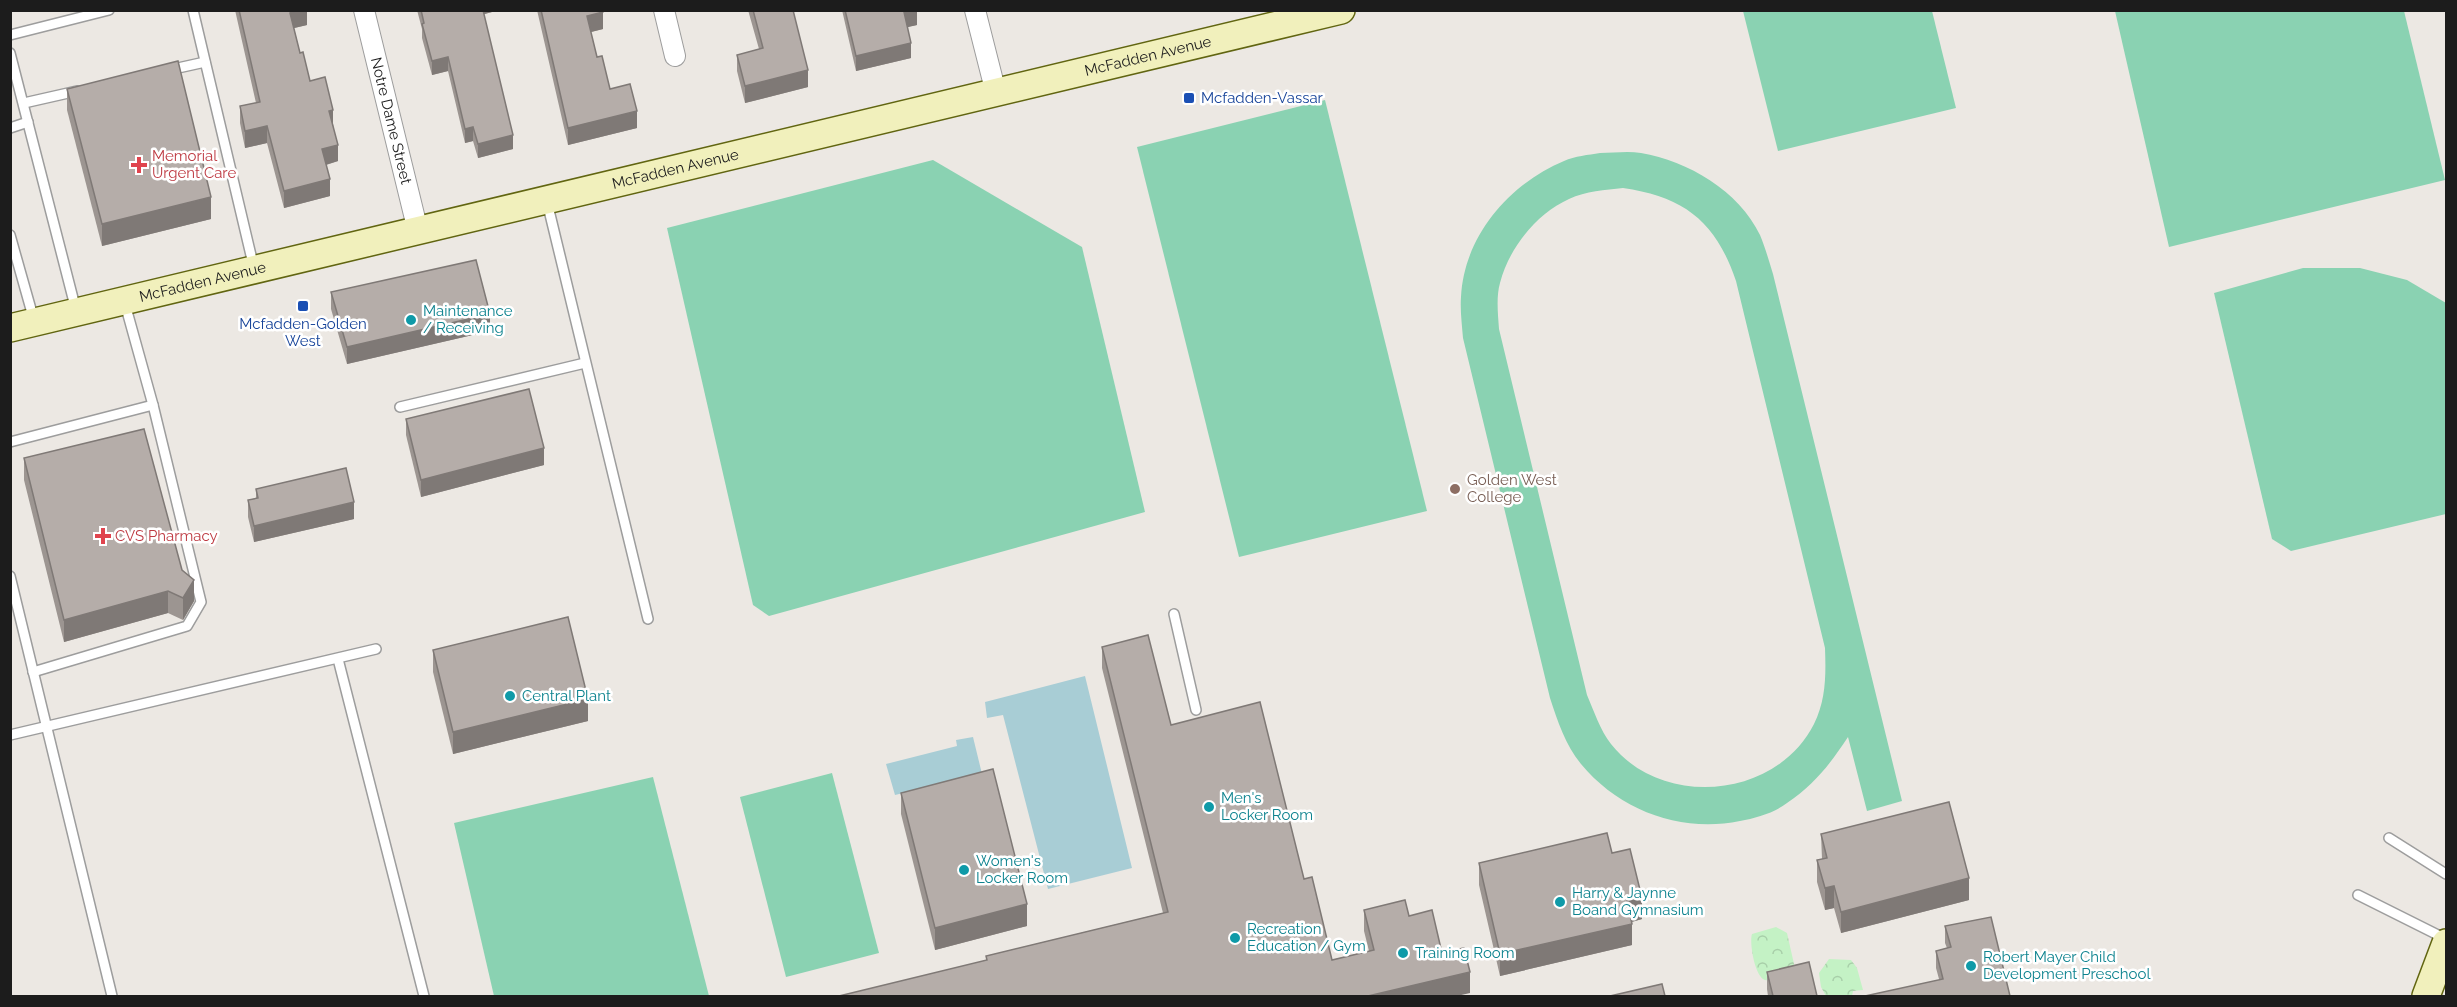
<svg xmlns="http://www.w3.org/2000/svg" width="2457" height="1007" font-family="Raleway,sans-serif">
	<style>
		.park { fill: url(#park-crowns) }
		.pitch { fill: #8ad2b2; fill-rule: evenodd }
		.water { fill: #a8cdd5 }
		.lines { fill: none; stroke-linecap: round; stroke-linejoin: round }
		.lane-casing { stroke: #9d9d9d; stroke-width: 12 }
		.street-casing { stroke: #9d9d9d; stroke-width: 22 }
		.secondary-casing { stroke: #616511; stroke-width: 30 }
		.lane { stroke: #fff; stroke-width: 9 }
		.street { stroke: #fff; stroke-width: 20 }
		.secondary { stroke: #f1f0bc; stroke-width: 27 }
		.wall { fill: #9c9591 }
		.shaded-wall { fill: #7f7976 }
		.building { fill: #b5ada9; stroke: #7f7976; stroke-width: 1.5 }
		.transit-dot { fill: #1a4fb4; stroke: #fff; stroke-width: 2 }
		.health-dot { fill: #e0444e; stroke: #fff; stroke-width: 2 }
		.culture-dot { fill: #0f9aa8; stroke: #fff; stroke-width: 2 }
		.education-dot { fill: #8d6e63; stroke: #fff; stroke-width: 2 }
		.labels { text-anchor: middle; stroke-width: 5; stroke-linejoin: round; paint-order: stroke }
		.street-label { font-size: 15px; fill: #1c1c1c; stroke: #fff }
		.transit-label { font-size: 15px; fill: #164399; stroke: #fff; text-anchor: start }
		.health-label { font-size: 15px; fill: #be3a42; stroke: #fff; text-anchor: start }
		.culture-label { font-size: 15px; fill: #0d838f; stroke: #fff; text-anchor: start }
		.education-label { font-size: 15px; fill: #785e54; stroke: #fff; text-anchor: start }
	</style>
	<defs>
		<pattern id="park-crowns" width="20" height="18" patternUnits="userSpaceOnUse" patternTransform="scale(1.5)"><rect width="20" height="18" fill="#c4f2c5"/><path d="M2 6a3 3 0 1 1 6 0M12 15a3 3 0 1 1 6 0" fill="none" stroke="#a8cfa9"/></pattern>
	</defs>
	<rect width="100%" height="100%" fill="#ece8e3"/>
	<g class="park">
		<path d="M1776 927 1787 933 1794 964 1793 971C1786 974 1772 982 1765 980 1755 977 1749 943 1752 934Z"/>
		<path d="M1829 959 1851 960 1857 968 1863 990 1853 991 1852 996H1826L1821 987 1819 973Z"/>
	</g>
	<g class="pitch">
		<path d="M1743 11H1932L1956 108 1778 151Z"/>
		<path d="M2115 11H2404L2445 180 2169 247Z"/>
		<path d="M1325 100 1427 511 1239 557 1137 147Z"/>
		<path d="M1600 153C1613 153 1628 151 1641 153 1688 161 1739 191 1760 235 1765 247 1769 261 1773 274L1902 801 1867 811 1848 737C1830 764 1815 784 1787 803 1774 813 1756 818 1740 821 1681 833 1620 811 1581 764 1565 744 1558 722 1550 698L1463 338C1462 325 1460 310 1461 297 1464 236 1509 184 1564 161 1575 156 1588 155 1600 153ZM1623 188C1685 197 1716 222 1736 281L1825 648C1826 675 1826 700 1814 724 1776 799 1662 809 1611 744 1600 730 1594 711 1587 695L1499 329C1498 314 1496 297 1500 283 1509 248 1536 214 1569 199 1586 191 1605 190 1623 188Z"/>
		<path d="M933 160 1082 247 1145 512 769 616 753 605 667 228Z"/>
		<path d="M2303 268H2360L2407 280 2446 303V514L2291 551 2272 539 2214 293Z"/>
		<path d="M832 773 879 953 786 977 740 797Z"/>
		<path d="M653 777 709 996H494L454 823Z"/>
	</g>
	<g class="water">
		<path d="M1085 676 1132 868 1048 889 1003 715 987 718 985 702Z"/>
		<path d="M973 737 982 774 895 795 886 764 957 746 956 740Z"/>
	</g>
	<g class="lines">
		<g class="lane-casing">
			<g id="lane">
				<path d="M193 10 254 268"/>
				<path d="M10 35 109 10"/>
				<path d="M10 53 76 310"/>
				<path d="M169 70 205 62"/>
				<path d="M24 103 77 91"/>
				<path d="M10 128 28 122"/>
				<path d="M547 202 648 619"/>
				<path d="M10 235 34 320"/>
				<path d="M400 407 585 363"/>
				<path d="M10 442 153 405"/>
				<path d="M10 576 112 996"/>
				<path d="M1174 614 1196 710"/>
				<path d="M338 659 424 996"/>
				<path d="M33 672 187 626 201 602 153 405 125 304"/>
				<path d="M10 735 376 649"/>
				<path d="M2389 838 2446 874"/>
				<path d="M2358 895 2446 939"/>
			</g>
		</g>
		<g class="street-casing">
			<g id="street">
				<path id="s1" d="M364 10 418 231"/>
				<path d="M664 10 675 56"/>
				<path d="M975 10 996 93"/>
			</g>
		</g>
		<g class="secondary-casing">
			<g id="secondary">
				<path id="s2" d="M10 328 1341 10"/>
				<path d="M2426 996 2446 943"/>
			</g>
		</g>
		<use href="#lane" class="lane"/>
		<use href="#street" class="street"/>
		<use href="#secondary" class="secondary"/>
	</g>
	<g class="wall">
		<path d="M235 10H307V25L294 28 300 53 310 81 333 124 338 161 326 165 330 196 284 208 267 143 245 148 240 123V106L256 103Z"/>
		<path d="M417 10H492V12L484 14 513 149 478 158 473 141 465 143 448 71 432 75 422 38V29Z"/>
		<path d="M537 10H603V29L591 32 597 57 610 89 637 128 568 145Z"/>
		<path d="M748 10H793L808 87 745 103 737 71V55L759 49Z"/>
		<path d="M842 10H917V25L907 27 911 58 856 71Z"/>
		<path d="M67 89 211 219 102 246 67 110Z"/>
		<path d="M331 292 490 331 347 364 331 309Z"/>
		<path d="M406 419 544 465 421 497 406 435Z"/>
		<path d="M24 458 182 570 194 601 183 620 168 613 64 642 24 480Z"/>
		<path d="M256 489 354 519 254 542 248 517V500L256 498Z"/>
		<path d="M1102 647 1304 879 1332 960 1369 951 1364 931V910L1409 916 1442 953 1470 993 986 960V956L1163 913 1102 668Z"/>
		<path d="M433 650 588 721 453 754 433 672Z"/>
		<path d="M901 793 1027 926 935 950 901 814Z"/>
		<path d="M1821 834 1969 900 1841 933 1834 908 1825 910 1817 882V860L1822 859Z"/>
		<path d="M1612 853 1642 919 1632 922V945L1500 976 1479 885V863Z"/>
		<path d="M1945 926 2010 996 1939 979 1936 968V951L1947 948 1945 943Z"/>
		<path d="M1767 972 1817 996H1768L1767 989Z"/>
	</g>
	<g class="shaded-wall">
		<path d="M298 10H307V25L290 29V13Z"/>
		<path d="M481 10H492V12L481 15Z"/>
		<path d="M912 10H917V25L904 28V12Z"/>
		<path d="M603 12V29L587 33V16Z"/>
		<path d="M911 43V58L856 71V56Z"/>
		<path d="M448 57V71L432 75V61Z"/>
		<path d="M808 70V87L745 103V86Z"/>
		<path d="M333 110V127L329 111Z"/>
		<path d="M637 111V128L568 145V128Z"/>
		<path d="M267 126V143L245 148V131Z"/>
		<path d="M473 127V141L465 143V129Z"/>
		<path d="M513 135V149L478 158V144Z"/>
		<path d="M338 145V161L322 166V149Z"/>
		<path d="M330 179V196L284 208V191Z"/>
		<path d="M211 197V219L102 246V224Z"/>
		<path d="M490 314V331L347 364V347Z"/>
		<path d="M544 448V465L421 497V480Z"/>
		<path d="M354 502V519L254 542V526Z"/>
		<path d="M194 580V601L183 620V598Z"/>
		<path d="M168 591V613L64 642V620Z"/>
		<path d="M588 699V721L453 754V732Z"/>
		<path d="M1969 878V900L1841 933V912Z"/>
		<path d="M1834 886V908L1825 910V888Z"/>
		<path d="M1642 898V919L1627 923V901Z"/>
		<path d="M1027 904V926L935 950V928Z"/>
		<path d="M1632 924V945L1500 976V954Z"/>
		<path d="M1470 972V993L1457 996H1368Z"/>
	</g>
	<g class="building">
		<path d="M239 10H298L290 13 300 53 303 52 310 81 325 77 333 110 329 111 338 145 322 149 330 179 284 191 267 126 245 131 240 106 260 102Z"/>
		<path d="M421 10H483L513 135 478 144 473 127 465 129 448 57 432 61 422 24 424 23Z"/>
		<path d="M541 10H603V12L587 16 597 57 602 56 610 89 630 84 637 111 568 128Z"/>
		<path d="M753 10H793L808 70 745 86 737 55 763 48Z"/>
		<path d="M845 10H912L904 12 911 43 856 56Z"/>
		<path d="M178 61 211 197 102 224 67 89Z"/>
		<path d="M476 260 490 314 347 347 331 292Z"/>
		<path d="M529 389 544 448 421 480 406 419Z"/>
		<path d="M144 429 182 570 194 580 183 598 168 591 64 620 24 458Z"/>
		<path d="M346 468 354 502 254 526 248 500 258 498 256 489Z"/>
		<path d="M568 617 588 699 453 732 433 650Z"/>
		<path d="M1148 635 1171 725 1260 702 1304 879 1312 877 1332 960 1374 950 1364 910 1405 900 1409 916 1432 910 1442 953 1464 948 1470 972 1368 996H839L987 960 986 956 1168 912 1102 647Z"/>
		<path d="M993 769 1027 904 935 928 901 793Z"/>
		<path d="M1949 802 1969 878 1841 912 1834 886 1825 888 1817 860 1827 858 1821 834Z"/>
		<path d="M1607 833 1612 853 1630 849 1642 898 1627 901 1632 924 1500 954 1479 863Z"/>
		<path d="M1991 917 2010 996H1865L1943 979 1936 951 1951 947 1945 926Z"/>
		<path d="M1809 962 1817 996H1773L1767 972Z"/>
		<path d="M1662 984 1665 996H1610Z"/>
	</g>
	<g class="transit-dot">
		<rect x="1183" y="92" width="12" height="12" rx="3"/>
		<rect x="297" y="300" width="12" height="12" rx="3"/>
	</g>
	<g class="health-dot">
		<path d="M136 156h6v6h6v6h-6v6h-6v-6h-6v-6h6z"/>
		<path d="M100 527h6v6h6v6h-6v6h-6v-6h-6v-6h6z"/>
	</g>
	<g class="culture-dot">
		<circle cx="411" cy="320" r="6"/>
		<circle cx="510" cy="696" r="6"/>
		<circle cx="1209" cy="807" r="6"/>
		<circle cx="964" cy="870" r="6"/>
		<circle cx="1560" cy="902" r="6"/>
		<circle cx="1235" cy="938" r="6"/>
		<circle cx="1403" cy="953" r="6"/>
		<circle cx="1971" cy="966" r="6"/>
	</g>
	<circle class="education-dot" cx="1455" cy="489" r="6"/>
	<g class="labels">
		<g class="street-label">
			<text dy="5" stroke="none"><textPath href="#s2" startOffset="1170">McFadden Avenue</textPath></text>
			<text dy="5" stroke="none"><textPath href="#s1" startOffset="114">Notre Dame Street</textPath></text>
			<text dy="5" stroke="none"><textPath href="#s2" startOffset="684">McFadden Avenue</textPath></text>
			<text dy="5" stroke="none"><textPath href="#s2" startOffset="198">McFadden Avenue</textPath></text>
		</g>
		<g class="transit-label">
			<text x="1201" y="103">Mcfadden-Vassar</text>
			<text x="303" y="329" text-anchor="middle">Mcfadden-Golden<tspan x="303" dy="17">West</tspan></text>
		</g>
		<g class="health-label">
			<text x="152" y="161">Memorial<tspan x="152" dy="17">Urgent Care</tspan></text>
			<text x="115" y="541">CVS Pharmacy</text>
		</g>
		<g class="culture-label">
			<text x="423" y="316">Maintenance<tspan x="423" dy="17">/ Receiving</tspan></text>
			<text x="522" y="701">Central Plant</text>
			<text x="1221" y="803">Men's<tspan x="1221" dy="17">Locker Room</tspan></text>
			<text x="976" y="866">Women's<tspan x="976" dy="17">Locker Room</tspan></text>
			<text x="1572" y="898">Harry &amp; Jaynne<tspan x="1572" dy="17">Boand Gymnasium</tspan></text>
			<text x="1247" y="934">Recreation<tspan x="1247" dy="17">Education / Gym</tspan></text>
			<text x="1415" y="958">Training Room</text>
			<text x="1983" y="962">Robert Mayer Child<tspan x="1983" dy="17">Development Preschool</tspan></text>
		</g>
		<g class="education-label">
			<text x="1467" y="485">Golden West<tspan x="1467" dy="17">College</tspan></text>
		</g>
	</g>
	<rect width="2457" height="1007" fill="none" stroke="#1c1c1c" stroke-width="24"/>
</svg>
